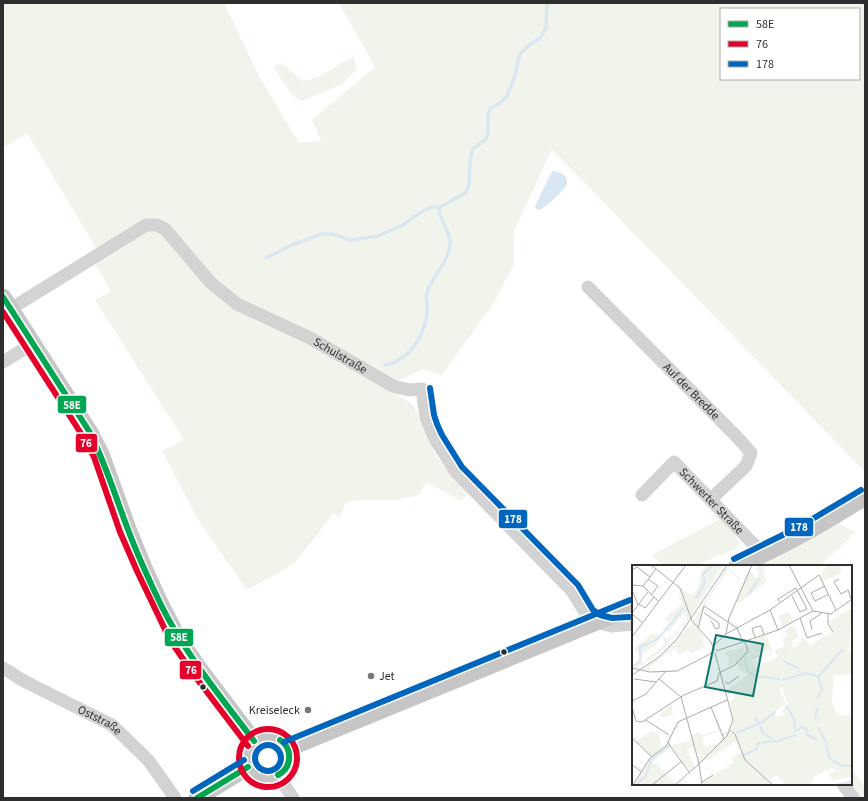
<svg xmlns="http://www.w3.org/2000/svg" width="868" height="801" font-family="'Source Sans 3',sans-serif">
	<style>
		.green { fill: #f0f4eb; fill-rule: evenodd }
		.water { fill: #d8e7f1 }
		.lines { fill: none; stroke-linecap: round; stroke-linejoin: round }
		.stream { stroke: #d8e7f1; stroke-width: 3.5 }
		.minor { stroke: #d3d3d3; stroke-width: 13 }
		.major { stroke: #c6c6c6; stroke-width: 17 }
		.bus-1-casing { stroke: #fff; stroke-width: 9 }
		.bus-2-casing { stroke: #fff; stroke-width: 9 }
		.bus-3-casing { stroke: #fff; stroke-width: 9 }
		.bus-1 { stroke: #00a651; stroke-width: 6 }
		.bus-2 { stroke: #e4002b; stroke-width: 6 }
		.bus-3 { stroke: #0065bd; stroke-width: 6 }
		.bus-dot { fill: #2e2e2e; stroke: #fff; stroke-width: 1.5 }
		.poi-dot { fill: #777; stroke: #fff; stroke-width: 1.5 }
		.labels { text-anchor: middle; stroke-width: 4; stroke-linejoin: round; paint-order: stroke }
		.street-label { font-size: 12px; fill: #2e2e2e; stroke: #fff }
		.poi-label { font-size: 12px; fill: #2e2e2e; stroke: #fff; text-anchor: start }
		.inset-river { fill: none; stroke: #d8e7f1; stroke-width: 2 }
		.inset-road { fill: none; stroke: #ababab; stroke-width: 1 }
		.view { fill: #0f766e; fill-opacity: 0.15; stroke: #0f766e; stroke-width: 2 }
		.inset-edge { fill: none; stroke: #2e2e2e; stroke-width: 2 }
		.line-badge { stroke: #fff; stroke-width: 1.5 }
		.badge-label { font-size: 11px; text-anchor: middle; font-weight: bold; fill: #fff }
	</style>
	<rect width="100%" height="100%" fill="#fff"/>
	<g class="green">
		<path d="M3 3H224L259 76 299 143 321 141 312 120 375 67 339 3H865V472L552 149 514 231V264L495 301 442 375 423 369C412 373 405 380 394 381L392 390 413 405 435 454 448 472 467 493 462 501 426 482 419 495 396 500H363L346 502 340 517 333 514 294 564 247 590 199 521 162 451 184 440 95 300 111 291 95 264 98 251 27 133 3 148ZM721 9H859V79H721Z"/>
		<path d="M353 56 357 69 343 84 301 101 292 95 273 67 281 63 303 81 321 76Z"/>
		<path d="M722 518 740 543 737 548 695 566H663L652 555Z"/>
		<path d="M830 519 856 532 820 566H737Z"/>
		<path d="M851 767 865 787V798H859L849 784H851Z"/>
	</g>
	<path class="water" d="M552 171C559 171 569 175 567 184 566 189 545 208 539 210L535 208 536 204Z"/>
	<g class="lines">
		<g class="stream">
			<path d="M266 258 292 245 321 234H332L351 240 378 236 403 225 421 212 432 207H439L446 204 466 192 469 185 470 159 473 149 486 139 488 133V115L490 109 501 102 507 96 515 76 518 61 521 53 527 47 541 37 546 28 547 3"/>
			<path d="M385 365C389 364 394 363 397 361 414 352 425 332 427 313 428 306 425 298 427 292 432 276 451 260 450 241 449 227 439 222 439 207"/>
		</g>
		<g class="minor">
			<path id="s1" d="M588 287 738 438 751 453 746 466 711 499"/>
			<path id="s2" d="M20 303 146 225H157L165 229 211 283 237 304 310 338 393 386 409 390 422 389 426 417 430 427 435 439 456 472 572 591 587 615 596 622 611 626 633 624"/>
			<path d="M3 362 24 349 30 340"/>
			<path id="s3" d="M642 495 674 462 764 555"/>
			<path id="s4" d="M3 668 24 681 112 725 149 761 175 798"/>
			<path d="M278 776 293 798"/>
			<path d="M843 784 853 798"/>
		</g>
		<g class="major">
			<path d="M3 297 89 431 101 454 128 529 144 568 161 605 177 636 200 670 254 741"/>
			<path d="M737 566C782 547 824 523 865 497"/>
			<circle cx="268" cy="758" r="21"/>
			<path d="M287 749 633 607"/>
			<path d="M197 798 248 767"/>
		</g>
		<g class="bus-1-casing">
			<g id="bus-1">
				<path d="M3 297 89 431C105 462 115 495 127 527 137 554 149 580 161 605 186 655 221 697 254 741"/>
				<path d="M278 775C292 768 293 748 280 740"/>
				<path d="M197 798 248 767"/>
			</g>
		</g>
		<g class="bus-2-casing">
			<g id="bus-2">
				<path d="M3 312 82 435 94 457 120 532 137 571 170 640 194 675 248 746"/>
				<circle cx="268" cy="758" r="29"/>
			</g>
		</g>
		<g class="bus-3-casing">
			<g id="bus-3">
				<path d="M430 388 434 415 437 424 442 435 462 467 578 585 593 610 600 615 612 618 629 617"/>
				<path d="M734 559 799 527 861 490"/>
				<path d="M284 742 630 600"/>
				<circle cx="268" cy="758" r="13"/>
				<path d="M193 791 244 760"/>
			</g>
		</g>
		<use href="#bus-1" class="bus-1"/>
		<use href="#bus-2" class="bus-2"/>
		<use href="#bus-3" class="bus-3"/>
	</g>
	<g class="bus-dot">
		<circle cx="504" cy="652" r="3.5"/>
		<circle cx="203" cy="687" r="3.5"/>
	</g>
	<g class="poi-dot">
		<circle cx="371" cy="676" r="4"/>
		<circle cx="308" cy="710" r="4"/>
	</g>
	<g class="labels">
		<g class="street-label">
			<text dy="4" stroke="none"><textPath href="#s2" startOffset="388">Schulstraße</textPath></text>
			<text dy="4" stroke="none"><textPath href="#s1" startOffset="147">Auf der Bredde</textPath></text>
			<text dy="4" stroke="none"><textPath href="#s3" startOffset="100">Schwerter Straße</textPath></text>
			<text dy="4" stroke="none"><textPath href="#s4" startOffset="110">Oststraße</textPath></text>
		</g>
		<g class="poi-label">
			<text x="379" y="680">Jet</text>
			<text x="300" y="714" text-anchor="end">Kreiseleck</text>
		</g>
	</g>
	<g transform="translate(632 565)">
		<rect width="220" height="220" fill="#fff"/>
		<path d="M74 0H91L59 51 45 21 61 31 67 21 69 6ZM96 0H100L97 3 111 19 117 4 125 14 127 8 124 4 127 0H133L131 7 135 16 106 39 104 37 111 20 96 4 74 38 66 62 61 56ZM196 0H209V8L191 17 188 11ZM50 28 58 53 28 87 6 103 0 102 7 95V87L2 84 19 69H31L25 76V80L11 88 10 98 33 79 31 71 37 75 35 70 39 73 55 54 53 47 35 68 34 64 43 54 40 52 37 57 33 53 51 38 46 33ZM220 43 217 86 220 89V109L202 110 200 138 206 150H220V212L201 215 196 209 204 206 201 203 181 212 182 216 176 220H149L152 217 145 210 139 215 134 213 140 220H71L70 217 101 198 100 192 109 187 104 169 108 167 103 168 100 164 101 152 98 137 103 134 101 128 95 130 93 126 116 110 108 105 104 98 96 101 97 94 93 87 123 79 121 74 134 70 140 84 138 88 141 93 137 89V85L131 91 119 95 122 99V96L124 95 123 101 127 99 146 92 140 80 143 85 153 81 150 74 155 71 153 65 162 61 167 72 159 76 161 83 157 84 155 81 157 85 170 79 166 80 165 77 169 78 168 74 171 72 178 80 201 67 207 75 196 57ZM149 121 157 142 154 140 150 146 153 149 145 152 142 147 154 138 148 126ZM157 47 161 56 151 62 146 51ZM60 57 71 70 69 72 73 82 58 89 56 85 47 90 44 84H40L16 104 34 106 11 105 44 77ZM39 140 42 148 32 153 27 150ZM78 143 89 166 70 172 72 182 87 178 91 173 90 168 99 163 98 167 102 168 105 175 73 197 72 193 67 198 65 191 69 190V188L64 189 62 182 55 184 63 202 58 206 39 181 21 196 44 219 1 220 5 213 0 209 5 212 20 192 4 177 20 165 27 169 30 183 35 181 38 170 48 156 39 172V180L60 175 59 170 68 167 69 170 87 165 78 143 57 151Z" fill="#f0f4eb" fill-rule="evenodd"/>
		<path class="inset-river" d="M116 30 127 13M64 33 73 18 71 9 81 0M113 92 115 105 123 111 148 114M152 96 167 104M2 101 8 96V82L26 74 51 43M150 115 175 108 185 111M185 133 190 124 186 112 211 84M154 140 162 154 163 166M183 155 185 143M128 159 144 146M128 161 131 168 140 174M186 162 194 177 197 193 210 201H220M164 166 170 162 175 165 174 168M104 168 127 159 123 152M174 169 185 175M112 190 125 184 126 178 146 176 164 170M4 220 14 211 19 195 37 181M202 220 220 217"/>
		<path class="inset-road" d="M19 0 48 23 60 56 78 76 83 85M157 0 181 46M0 5 5 2 18 12M16 14 26 21 19 30M207 14 202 17 209 29 216 25 219 34M0 20 11 21 24 4M11 21 27 37M193 21 179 28 183 36 197 29M1 27 6 40M149 38 146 34 164 23 175 44 168 47 160 31M7 39 13 43 22 32M138 45 146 65M0 48 16 27M72 48 87 58V63L84 64 79 56M0 49 11 58M196 49V59L201 67M168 53 175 73 190 68M66 63 72 41 105 63 111 77M180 65 178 56 190 48M94 69 97 53 120 0M0 72 54 0M123 72 120 64 124 62 129 61 132 70M81 81 94 69 138 45 187 10 204 45M84 86 146 65 181 46 199 49 220 34M0 103 18 107 45 106 82 87M0 110 27 92 45 74 95 0M2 114 24 117M27 114 49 132 67 199 43 220M93 116 96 119 107 111M0 136 14 129 33 107M0 142 4 156M79 142 92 174M14 155 37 170M4 156 10 157 52 130 85 116 87 108 103 100 116 86 113 77M98 165 103 169 113 195 141 220M0 173 20 192M36 178 57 207M0 200 10 207M70 217 81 210M1 220 18 193 34 181 46 157 95 135M20 220 50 196M70 220 67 199 95 171 101 155 83 88"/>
		<path class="view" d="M84 70 131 79 121 131 73 122Z"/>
		<rect width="220" height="220" class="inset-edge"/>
	</g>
	<g class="line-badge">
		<rect x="57" y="395" width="30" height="19" rx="4" fill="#00a651"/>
		<rect x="75" y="433" width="23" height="20" rx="4" fill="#e4002b"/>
		<rect x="498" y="509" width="30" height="20" rx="4" fill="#0065bd"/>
		<rect x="784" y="517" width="30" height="20" rx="4" fill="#0065bd"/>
		<rect x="164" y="628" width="30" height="19" rx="4" fill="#00a651"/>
		<rect x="179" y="660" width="23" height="20" rx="4" fill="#e4002b"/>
	</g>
	<g class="badge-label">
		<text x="72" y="409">58E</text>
		<text x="86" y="447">76</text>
		<text x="513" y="523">178</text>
		<text x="799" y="531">178</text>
		<text x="179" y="641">58E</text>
		<text x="191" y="674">76</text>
	</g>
	<rect width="868" height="801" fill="none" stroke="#2e2e2e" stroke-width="8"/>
	<rect x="720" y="8" width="140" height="72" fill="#ffffff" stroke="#ababab"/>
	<rect x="728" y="21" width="20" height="6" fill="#00a651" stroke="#ababab"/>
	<text x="756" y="28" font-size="12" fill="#2e2e2e">58E</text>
	<rect x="728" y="41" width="20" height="6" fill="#e4002b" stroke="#ababab"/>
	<text x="756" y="48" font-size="12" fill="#2e2e2e">76</text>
	<rect x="728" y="61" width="20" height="6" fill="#0065bd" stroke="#ababab"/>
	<text x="756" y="68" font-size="12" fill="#2e2e2e">178</text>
</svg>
